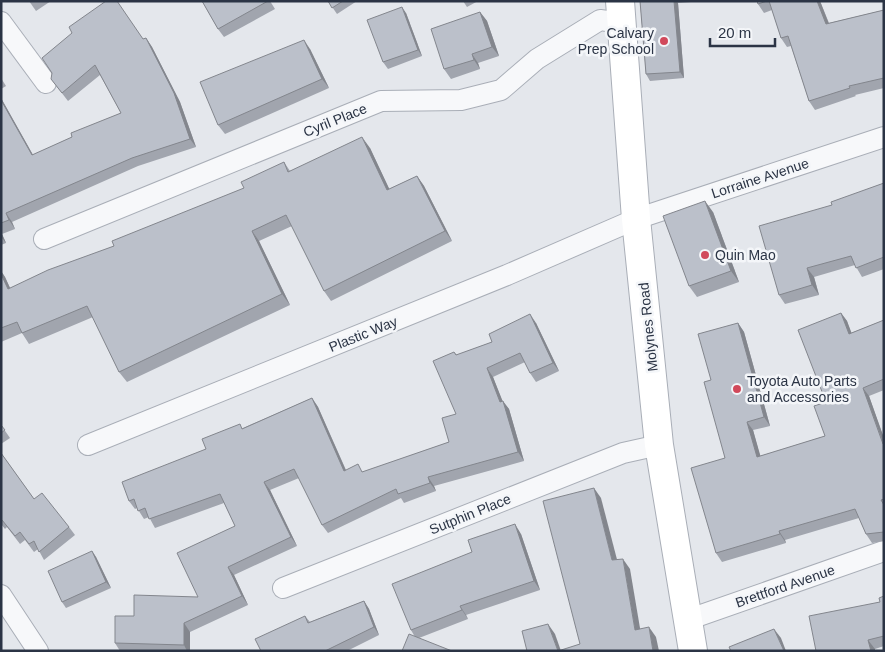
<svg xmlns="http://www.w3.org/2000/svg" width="885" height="652" font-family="Arial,sans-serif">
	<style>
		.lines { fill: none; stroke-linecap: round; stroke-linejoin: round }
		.minor-casing { stroke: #a9aeb7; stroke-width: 22 }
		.secondary-casing { stroke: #a9aeb7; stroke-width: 30 }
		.minor { stroke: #f7f8fa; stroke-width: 20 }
		.secondary { stroke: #fff; stroke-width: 28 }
		.wall { fill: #a1a5ae }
		.shaded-wall { fill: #83868d }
		.building { fill: #bbc0ca; stroke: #83868d }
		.poi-dot { fill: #d1495b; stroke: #f4f6f9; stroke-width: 2 }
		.labels { text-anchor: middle; stroke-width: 5; stroke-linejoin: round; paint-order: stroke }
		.poi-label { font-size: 14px; fill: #2b3445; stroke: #f4f6f9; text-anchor: start }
		.street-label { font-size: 14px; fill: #2b3445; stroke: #f4f6f9 }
	</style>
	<rect width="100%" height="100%" fill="#e4e7ec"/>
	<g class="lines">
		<g class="minor-casing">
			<g id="minor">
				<path d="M1 22 46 83"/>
				<path d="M44 239 381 101 461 100 501 90 537 59 600 20 622 23"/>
				<path d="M88 445 507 275 636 219 884 137"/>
				<path d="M283 588 623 453 659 445"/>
				<path d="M1 595 38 651"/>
				<path d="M687 620 884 551"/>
			</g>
		</g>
		<g class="secondary-casing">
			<path id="secondary" d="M620 1 636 219 659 445 693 651"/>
		</g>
		<use href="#minor" class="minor"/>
		<use href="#secondary" class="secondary"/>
	</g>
	<g class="wall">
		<path d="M29 1H51L36 11Z"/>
		<path d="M202 1H270L275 9 224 37 218 29Z"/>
		<path d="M328 1H357L337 14Z"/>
		<path d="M463 1H478L467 7Z"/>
		<path d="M640 1H691V2L678 3 684 78 650 81 646 74Z"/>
		<path d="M757 1H820L829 23 884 10V88L855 95 856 96 815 110 809 101 791 46 787 47 781 38 772 10 764 13 758 4Z"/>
		<path d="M480 12 487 21 499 56 478 63 480 69 451 79 444 69Z"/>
		<path d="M406 13 422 56 388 69 383 62Z"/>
		<path d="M146 38 152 47 180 102 196 147 138 166 12 222 15 229 2 234 6 243 1 245V98L33 155 72 137 121 113 100 75 68 101 51 79Z"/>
		<path d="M310 49 329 88 225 134 218 125Z"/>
		<path d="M1 78 6 86 1 89Z"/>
		<path d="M370 148 389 189 417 176 424 186 452 241 331 301 324 291 292 226 259 241 290 305 127 382 119 372 93 317 29 344 22 333 1 342V271L5 277 10 288 114 246 244 188 284 162 290 171Z"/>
		<path d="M884 183V269L862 277 855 265 814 277 819 295 785 304 779 295 832 205Z"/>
		<path d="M713 212 739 282 697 297 689 286Z"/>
		<path d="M841 313 847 321 851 333 884 320V390L869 396 884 439V541L872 543 866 534 859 518 785 540 786 543 722 562 716 553 725 458 711 380 738 323 744 332 770 426 753 430 760 456 825 436 826 402Z"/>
		<path d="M536 323 559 371 536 382 530 373 525 362 493 377 502 401 509 409 524 461 434 486 436 491 404 503 401 498 328 533 322 525 299 478 270 490 297 546 234 575 248 605 190 632V651H120L115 643 134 616 198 597 235 526 224 503 155 528 149 517 144 519 137 508 135 509 129 501 206 449 243 428 312 398 318 407 346 470 364 472 449 442 456 414 454 352 457 355 492 342Z"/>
		<path d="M1 425 10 438 1 444Z"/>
		<path d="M1 453 34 499 69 527 75 535 44 560 38 549 34 552 25 540 20 544 7 527 5 529 1 524Z"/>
		<path d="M521 534 540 590 466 615 468 619 419 638 415 637 411 630Z"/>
		<path d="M92 551 96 557 111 588 66 608 62 602Z"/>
		<path d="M884 596V646L875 649V651H816L880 602Z"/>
		<path d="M364 601 369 609 379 635 347 651H261L305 616 310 622Z"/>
	</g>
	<g class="shaded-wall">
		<path d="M674 1H677L678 3 684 78 680 72Z"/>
		<path d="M817 1H820L832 32 826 24Z"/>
		<path d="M402 7 406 13 422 56 418 50Z"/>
		<path d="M480 12 487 21 499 56 492 47Z"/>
		<path d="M146 38 152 47 180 102 196 147 190 139Z"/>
		<path d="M304 40 310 49 329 88 322 79Z"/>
		<path d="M472 54 478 63 480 69 474 60Z"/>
		<path d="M1 98 38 164 32 155 1 100Z"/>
		<path d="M362 137 370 148 395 201 387 190Z"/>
		<path d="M417 176 424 186 452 241 445 231Z"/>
		<path d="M705 201 713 212 739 282 731 271Z"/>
		<path d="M6 213 12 222 15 229 9 220Z"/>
		<path d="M252 231 259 241 290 305 282 294Z"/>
		<path d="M1 234H2L6 243 1 237Z"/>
		<path d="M807 268 814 277 819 295 812 285Z"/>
		<path d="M1 271 5 277 15 299 8 289 1 274Z"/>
		<path d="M841 313 847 321 855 342 849 334Z"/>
		<path d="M530 314 536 323 559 371 553 363Z"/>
		<path d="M738 323 744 332 770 426 764 417Z"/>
		<path d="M487 368 493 377 505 407 503 401 509 409 524 461 518 452 500 402Z"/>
		<path d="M863 388 869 396 884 438V445Z"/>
		<path d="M312 398 318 407 350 480 344 471Z"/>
		<path d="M747 422 753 430 763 465 757 457Z"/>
		<path d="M428 477 434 486 436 491 430 483Z"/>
		<path d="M264 482 270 490 297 546 291 537Z"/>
		<path d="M594 488 601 498 620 571 612 560Z"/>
		<path d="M515 524 521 534 540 590 534 581Z"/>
		<path d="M779 531 785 540 786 543 780 534Z"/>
		<path d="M92 551 96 557 111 588 106 582Z"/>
		<path d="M623 559 630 569 642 640 635 630Z"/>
		<path d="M228 567 234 575 248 605 242 596Z"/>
		<path d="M364 601 369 609 379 635 374 627Z"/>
		<path d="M460 606 466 615 468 619 462 610Z"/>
		<path d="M184 623 190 632V651H187L184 645Z"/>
		<path d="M548 624 555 634 561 651H558Z"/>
		<path d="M649 627 656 637 659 651H653Z"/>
		<path d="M774 629 781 638 786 651H784Z"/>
		<path d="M868 640 875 649V651H871Z"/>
	</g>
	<g class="building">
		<path d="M106 1H117L143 39 146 38 174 93 190 139 132 158 6 213 9 220 1 223V100L32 155 72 137 71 133 121 113 95 65 62 93 51 79 52 73 42 58 72 33 69 27Z"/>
		<path d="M202 1H268L218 29Z"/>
		<path d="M328 1H343L332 8Z"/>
		<path d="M640 1H674L680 72 646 74Z"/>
		<path d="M757 1H767L758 4Z"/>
		<path d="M769 1H817L826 24 884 10V78L849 86 850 88 809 101 788 36 781 38Z"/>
		<path d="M402 7 418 50 383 62 367 20Z"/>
		<path d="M480 12 492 47 472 54 474 60 444 69 431 29Z"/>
		<path d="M304 40 322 79 218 125 200 82Z"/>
		<path d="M362 137 387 190 417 176 445 231 324 291 286 215 252 231 282 294 119 372 87 306 22 333 17 322 1 328V274L8 289 48 270 114 246 112 241 244 188 241 182 284 162 288 172Z"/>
		<path d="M884 183V257L856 268 851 256 807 268 812 285 779 295 759 226 832 205 831 202Z"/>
		<path d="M705 201 731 271 689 286 663 216Z"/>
		<path d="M841 313 849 334 884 320V379L863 388 883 444H884V499L881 500 884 505V532L866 534 855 509 779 531 780 534 716 553 691 468 725 458 704 382 711 380 698 334 738 323 764 417 747 422 757 457 825 436 814 406 826 402 798 330Z"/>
		<path d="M530 314 553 363 530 373 520 353 487 368 500 402 503 401 518 452 428 477 430 483 398 494 396 489 322 525 294 469 264 482 291 537 228 567 242 596 184 623V645L115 643V616H134V595L198 597 177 553 235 526 220 494 149 519 145 508 138 511 134 499 129 501 122 482 206 449 202 439 240 424 242 429 312 398 344 471 358 464 362 472 449 442 442 418 456 414 433 361 454 352 456 355 492 342 489 334Z"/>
		<path d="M1 425 5 430 1 433Z"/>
		<path d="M1 453 34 499 42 493 69 527 39 552 34 541 29 544 20 532 15 536 2 520H1Z"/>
		<path d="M594 488 612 560 623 559 635 630 649 627 653 651H527L522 631 548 624 558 651 580 644 543 501Z"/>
		<path d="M515 524 534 581 460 606 462 610 411 630 392 584 472 552 468 540Z"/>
		<path d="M92 551 106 582 62 602 48 571Z"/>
		<path d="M884 596V636L868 640 871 651H816L809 616 880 602 879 598Z"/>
		<path d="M364 601 374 627 325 651H261L255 639 305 616 308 623Z"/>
		<path d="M774 629 784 651H731L729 647Z"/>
		<path d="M409 634 452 651H402Z"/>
	</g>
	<g class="poi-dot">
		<circle cx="664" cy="41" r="5"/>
		<circle cx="705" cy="255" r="5"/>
		<circle cx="737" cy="389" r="5"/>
	</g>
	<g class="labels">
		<g class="poi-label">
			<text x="654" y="38" text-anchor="end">Calvary<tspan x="654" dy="16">Prep School</tspan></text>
			<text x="715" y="260">Quin Mao</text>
			<text x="747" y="386">Toyota Auto Parts<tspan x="747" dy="16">and Accessories</tspan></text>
		</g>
		<g class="street-label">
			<text transform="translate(335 120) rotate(-22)" y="5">Cyril Place</text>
			<text transform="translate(760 178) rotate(-18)" y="5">Lorraine Avenue</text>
			<text transform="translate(648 327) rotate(-96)" y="5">Molynes Road</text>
			<text transform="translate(363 334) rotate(-22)" y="5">Plastic Way</text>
			<text transform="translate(470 514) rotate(-22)" y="5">Sutphin Place</text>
			<text transform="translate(785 586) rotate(-19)" y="5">Brettford Avenue</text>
		</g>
	</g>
	<rect width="885" height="652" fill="none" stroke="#2b3445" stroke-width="5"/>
	<path d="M710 38v8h65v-8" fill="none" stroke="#2b3445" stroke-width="2.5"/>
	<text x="718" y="38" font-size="15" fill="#2b3445" stroke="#f4f6f9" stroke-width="4" paint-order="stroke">20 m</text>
</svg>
